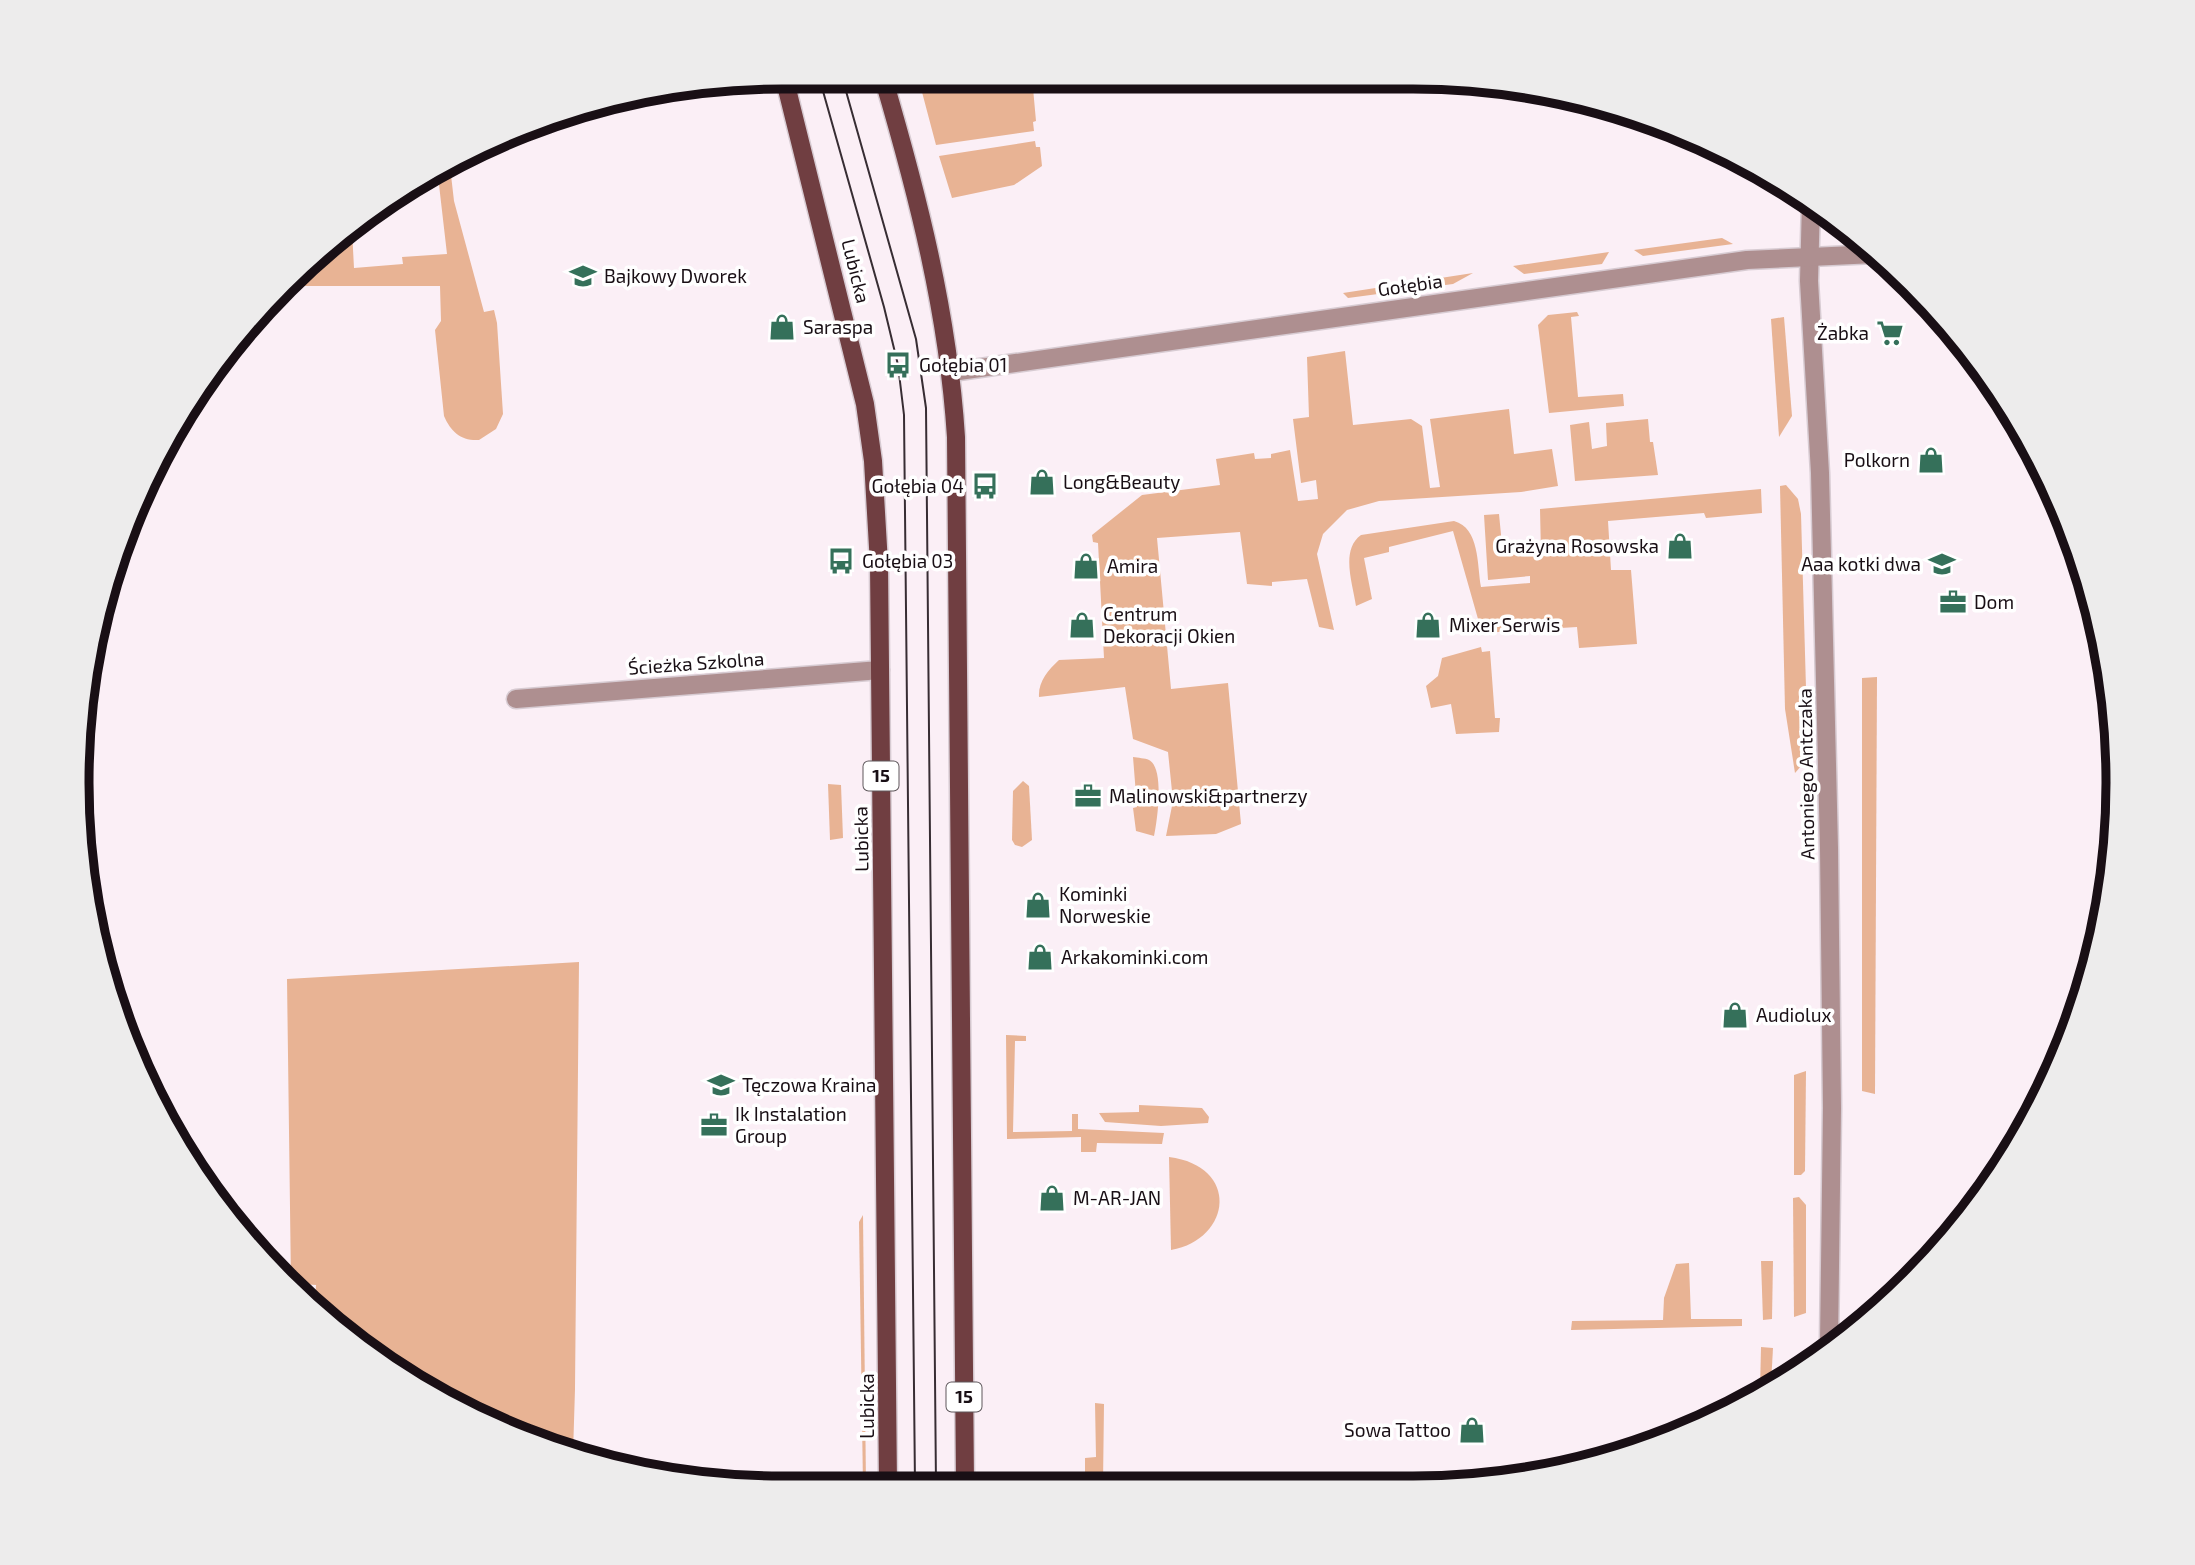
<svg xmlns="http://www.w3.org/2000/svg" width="2195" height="1565" font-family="'Exo 2',sans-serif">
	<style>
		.green { fill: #e8b394 }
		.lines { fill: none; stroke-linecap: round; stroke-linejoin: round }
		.minor-casing { stroke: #d7cbd2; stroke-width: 21 }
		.major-casing { stroke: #d7cbd2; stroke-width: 21 }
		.minor { stroke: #ae8f90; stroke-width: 18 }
		.major { stroke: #703e41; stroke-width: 18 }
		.tram { stroke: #372d33; stroke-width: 2 }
		.labels { text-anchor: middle; stroke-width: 7; stroke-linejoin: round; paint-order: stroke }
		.shield { fill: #fff; stroke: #5e575b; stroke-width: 2 }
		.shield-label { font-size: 18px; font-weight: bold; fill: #190f15 }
		.street-label { font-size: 19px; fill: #190f15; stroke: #fff }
		.poi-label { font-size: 19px; fill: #190f15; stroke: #fff; text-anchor: start }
		.rim { fill: none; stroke: #190f15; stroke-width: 9 }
	</style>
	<rect width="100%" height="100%" fill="#fbeff6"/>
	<g class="green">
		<path d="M918 77H1032L1036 121 1033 122 1034 131 936 145Z"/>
		<path d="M1035 141 1036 147H1040L1042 166 1014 185 952 198 939 156Z"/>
		<path d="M451 175 454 201 484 312 494 310 497 323 503 414 496 429 479 440C461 441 451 432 444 416L435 330 441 321 440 286H288L352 230 354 268 403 264 402 257 447 254 438 176Z"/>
		<path d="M1722 238 1733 244 1643 256 1634 250Z"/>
		<path d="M1609 252 1602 264 1524 274 1513 266Z"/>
		<path d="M1473 273 1453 284 1348 298 1343 293Z"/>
		<path d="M1577 312 1579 316 1571 317 1578 397 1623 394 1624 406 1549 413 1538 325 1548 315Z"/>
		<path d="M1784 317 1792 416 1779 437 1771 319Z"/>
		<path d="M1345 351 1353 425 1411 419 1422 426 1430 488 1440 487 1430 419 1509 409 1514 454 1552 449 1558 486 1521 492 1379 501 1347 510 1323 534 1317 554 1334 630 1319 627 1307 579 1272 582V586L1247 584 1240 532 1157 538 1171 689 1228 683 1241 824 1216 834 1166 836 1173 801 1168 752 1133 739 1125 687 1039 697C1038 682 1048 670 1059 660L1104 658 1098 543 1093 542 1092 535 1142 495 1220 485 1216 459 1254 453 1255 459 1271 458V454L1290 450 1298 501 1318 499 1316 480 1301 483 1293 419 1309 417 1307 357Z"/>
		<path d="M1648 419 1650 442H1653L1658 475 1575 481 1570 425 1589 422 1592 449 1607 446 1606 423Z"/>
		<path d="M1786 485 1798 499 1801 514 1808 758 1795 773 1785 709 1780 486Z"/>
		<path d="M1761 489 1762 513 1706 518 1704 513 1608 521 1611 570H1631L1637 644 1579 648 1577 627 1482 633 1453 531 1389 547V552L1364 558 1372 599 1356 606C1353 584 1340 550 1361 535L1454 521C1480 528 1477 565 1481 587L1530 583V576L1488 580 1484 515 1499 514 1503 555 1541 553 1540 509Z"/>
		<path d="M1481 647 1482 652 1490 651 1495 718H1500L1499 732 1456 734 1451 704 1431 708 1426 686 1438 676 1442 658Z"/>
		<path d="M1877 677 1875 1094 1862 1091V678Z"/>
		<path d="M1133 757C1138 758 1145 758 1149 760 1165 768 1157 822 1154 836L1136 831 1133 808 1137 807Z"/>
		<path d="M1023 781 1029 786 1032 840 1022 847 1015 845 1012 840 1013 791Z"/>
		<path d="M828 784 841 785 843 838 830 840Z"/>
		<path d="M579 962 575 1389 573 1454 471 1415 353 1342 315 1306 316 1285 291 1283 287 979Z"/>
		<path d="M1006 1035 1026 1036V1041H1015L1013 1132 1072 1131V1114H1078V1129L1164 1133 1162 1144 1097 1143 1096 1152H1081V1137L1007 1139Z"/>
		<path d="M1806 1071 1805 1171 1801 1175H1794V1075Z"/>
		<path d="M1139 1105 1202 1108 1209 1117 1208 1123 1161 1126 1105 1122 1099 1113 1139 1112Z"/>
		<path d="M1169 1157C1240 1166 1232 1239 1171 1250Z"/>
		<path d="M1799 1197 1806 1205V1313L1794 1317 1793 1198Z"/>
		<path d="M863 1215 866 1486H863L859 1222Z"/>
		<path d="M1761 1261H1773L1772 1319 1763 1320Z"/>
		<path d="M1689 1263 1691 1319H1742V1326L1571 1330 1572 1321 1663 1320 1664 1298 1676 1264Z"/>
		<path d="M1761 1347 1773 1348 1771 1384 1760 1391Z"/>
		<path d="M1095 1403 1104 1404 1103 1484H1085V1458L1096 1457Z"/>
	</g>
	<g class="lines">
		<g class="minor-casing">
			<g id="minor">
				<path d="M1811 202 1809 281 1820 473 1829 848 1832 1108 1829 1345"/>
				<path d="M952 372 1747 260 1875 254"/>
				<path d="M516 699 880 670"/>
			</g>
		</g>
		<g class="major-casing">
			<g id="major">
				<path d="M784 77 865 404 873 461 879 564 888 1486"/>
				<path d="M883 77C918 196 948 313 956 437L965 1485"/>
			</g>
		</g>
		<use href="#minor" class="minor"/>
		<use href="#major" class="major"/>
		<g class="tram">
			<path d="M819 77 884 307 898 365 904 415 915 1485"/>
			<path d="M842 77 916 339 926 408 936 1485"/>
		</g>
	</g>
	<defs>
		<g id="university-bare" transform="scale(2.1)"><path d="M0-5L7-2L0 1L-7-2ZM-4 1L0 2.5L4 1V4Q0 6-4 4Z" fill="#35705a" stroke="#fff" stroke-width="2.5" paint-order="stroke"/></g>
		<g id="shop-bare" transform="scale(2.1)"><path d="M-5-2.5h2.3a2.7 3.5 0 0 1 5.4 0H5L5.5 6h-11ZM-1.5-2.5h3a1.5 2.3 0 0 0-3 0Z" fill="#35705a" stroke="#fff" stroke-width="2.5" paint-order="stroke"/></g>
		<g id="supermarket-bare" transform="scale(2.1)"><path d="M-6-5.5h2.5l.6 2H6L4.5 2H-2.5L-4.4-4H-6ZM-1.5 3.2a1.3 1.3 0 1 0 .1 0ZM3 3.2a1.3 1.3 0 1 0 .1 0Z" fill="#35705a" stroke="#fff" stroke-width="2.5" paint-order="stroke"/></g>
		<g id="bus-bare" transform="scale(2.1)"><path d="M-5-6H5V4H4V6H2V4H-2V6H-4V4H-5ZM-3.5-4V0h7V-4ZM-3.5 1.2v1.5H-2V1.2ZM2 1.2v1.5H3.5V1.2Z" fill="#35705a" stroke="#fff" stroke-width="2.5" paint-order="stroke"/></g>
		<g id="school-bare" transform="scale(2.1)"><path d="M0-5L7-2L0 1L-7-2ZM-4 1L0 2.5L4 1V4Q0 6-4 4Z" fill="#35705a" stroke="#fff" stroke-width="2.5" paint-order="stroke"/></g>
		<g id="office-bare" transform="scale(2.1)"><path d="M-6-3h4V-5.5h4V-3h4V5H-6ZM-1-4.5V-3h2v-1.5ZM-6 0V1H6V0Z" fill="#35705a" stroke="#fff" stroke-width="2.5" paint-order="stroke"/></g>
	</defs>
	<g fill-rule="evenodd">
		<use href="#university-bare" x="583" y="276"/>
		<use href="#shop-bare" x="782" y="327"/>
		<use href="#supermarket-bare" x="1890" y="333"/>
		<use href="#bus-bare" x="898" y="365"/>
		<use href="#shop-bare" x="1931" y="460"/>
		<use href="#shop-bare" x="1042" y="482"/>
		<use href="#bus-bare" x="985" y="486"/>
		<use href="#shop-bare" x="1680" y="546"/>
		<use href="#bus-bare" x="841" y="561"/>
		<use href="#school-bare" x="1942" y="564"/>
		<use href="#shop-bare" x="1086" y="566"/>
		<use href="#office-bare" x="1953" y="602"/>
		<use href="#shop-bare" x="1082" y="625"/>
		<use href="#shop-bare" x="1428" y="625"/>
		<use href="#office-bare" x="1088" y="796"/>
		<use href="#shop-bare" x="1038" y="905"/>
		<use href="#shop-bare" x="1040" y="957"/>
		<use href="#shop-bare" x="1735" y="1015"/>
		<use href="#school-bare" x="721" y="1085"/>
		<use href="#office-bare" x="714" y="1125"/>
		<use href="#shop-bare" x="1052" y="1198"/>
		<use href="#shop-bare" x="1472" y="1430"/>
	</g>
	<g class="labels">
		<g class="shield">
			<rect x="863.5" y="761.5" width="35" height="29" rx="5"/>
			<rect x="946.5" y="1382.5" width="35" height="29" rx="5"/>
		</g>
		<g class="shield-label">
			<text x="881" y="782">15</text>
			<text x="964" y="1403">15</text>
		</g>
		<g class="street-label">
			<text transform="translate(856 271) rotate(76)" y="7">Lubicka</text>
			<text transform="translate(1410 285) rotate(-8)" y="7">Gołębia</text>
			<text transform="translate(696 663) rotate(-4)" y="7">Ścieżka Szkolna</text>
			<text transform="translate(1806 774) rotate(-91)" y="7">Antoniego Antczaka</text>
			<text transform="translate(861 839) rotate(-91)" y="7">Lubicka</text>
			<text transform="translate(867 1406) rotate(-90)" y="7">Lubicka</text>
		</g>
		<g class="poi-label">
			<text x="604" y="283">Bajkowy Dworek</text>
			<text x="803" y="334">Saraspa</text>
			<text x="1869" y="340" text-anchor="end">Żabka</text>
			<text x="919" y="372">Gołębia 01</text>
			<text x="1910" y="467" text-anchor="end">Polkorn</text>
			<text x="1063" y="489">Long&amp;Beauty</text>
			<text x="964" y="493" text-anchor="end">Gołębia 04</text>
			<text x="1659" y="553" text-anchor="end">Grażyna Rosowska</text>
			<text x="862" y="568">Gołębia 03</text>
			<text x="1921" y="571" text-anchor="end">Aaa kotki dwa</text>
			<text x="1107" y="573">Amira</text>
			<text x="1974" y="609">Dom</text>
			<text x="1103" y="621">Centrum<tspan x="1103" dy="22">Dekoracji Okien</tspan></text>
			<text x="1449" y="632">Mixer Serwis</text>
			<text x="1109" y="803">Malinowski&amp;partnerzy</text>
			<text x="1059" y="901">Kominki<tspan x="1059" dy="22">Norweskie</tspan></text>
			<text x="1061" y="964">Arkakominki.com</text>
			<text x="1756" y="1022">Audiolux</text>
			<text x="742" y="1092">Tęczowa Kraina</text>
			<text x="735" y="1121">Ik Instalation<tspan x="735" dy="22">Group</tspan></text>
			<text x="1073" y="1205">M-AR-JAN</text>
			<text x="1451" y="1437" text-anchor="end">Sowa Tattoo</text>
		</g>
	</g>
	<path d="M0 0H2195V1565H0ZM782 89H1413A693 693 0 0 1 2106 782V783A693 693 0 0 1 1413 1476H782A693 693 0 0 1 89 783V782A693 693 0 0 1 782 89Z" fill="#edecec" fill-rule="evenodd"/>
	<path class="rim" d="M782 89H1413A693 693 0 0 1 2106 782V783A693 693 0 0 1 1413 1476H782A693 693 0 0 1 89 783V782A693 693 0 0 1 782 89Z"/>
</svg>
